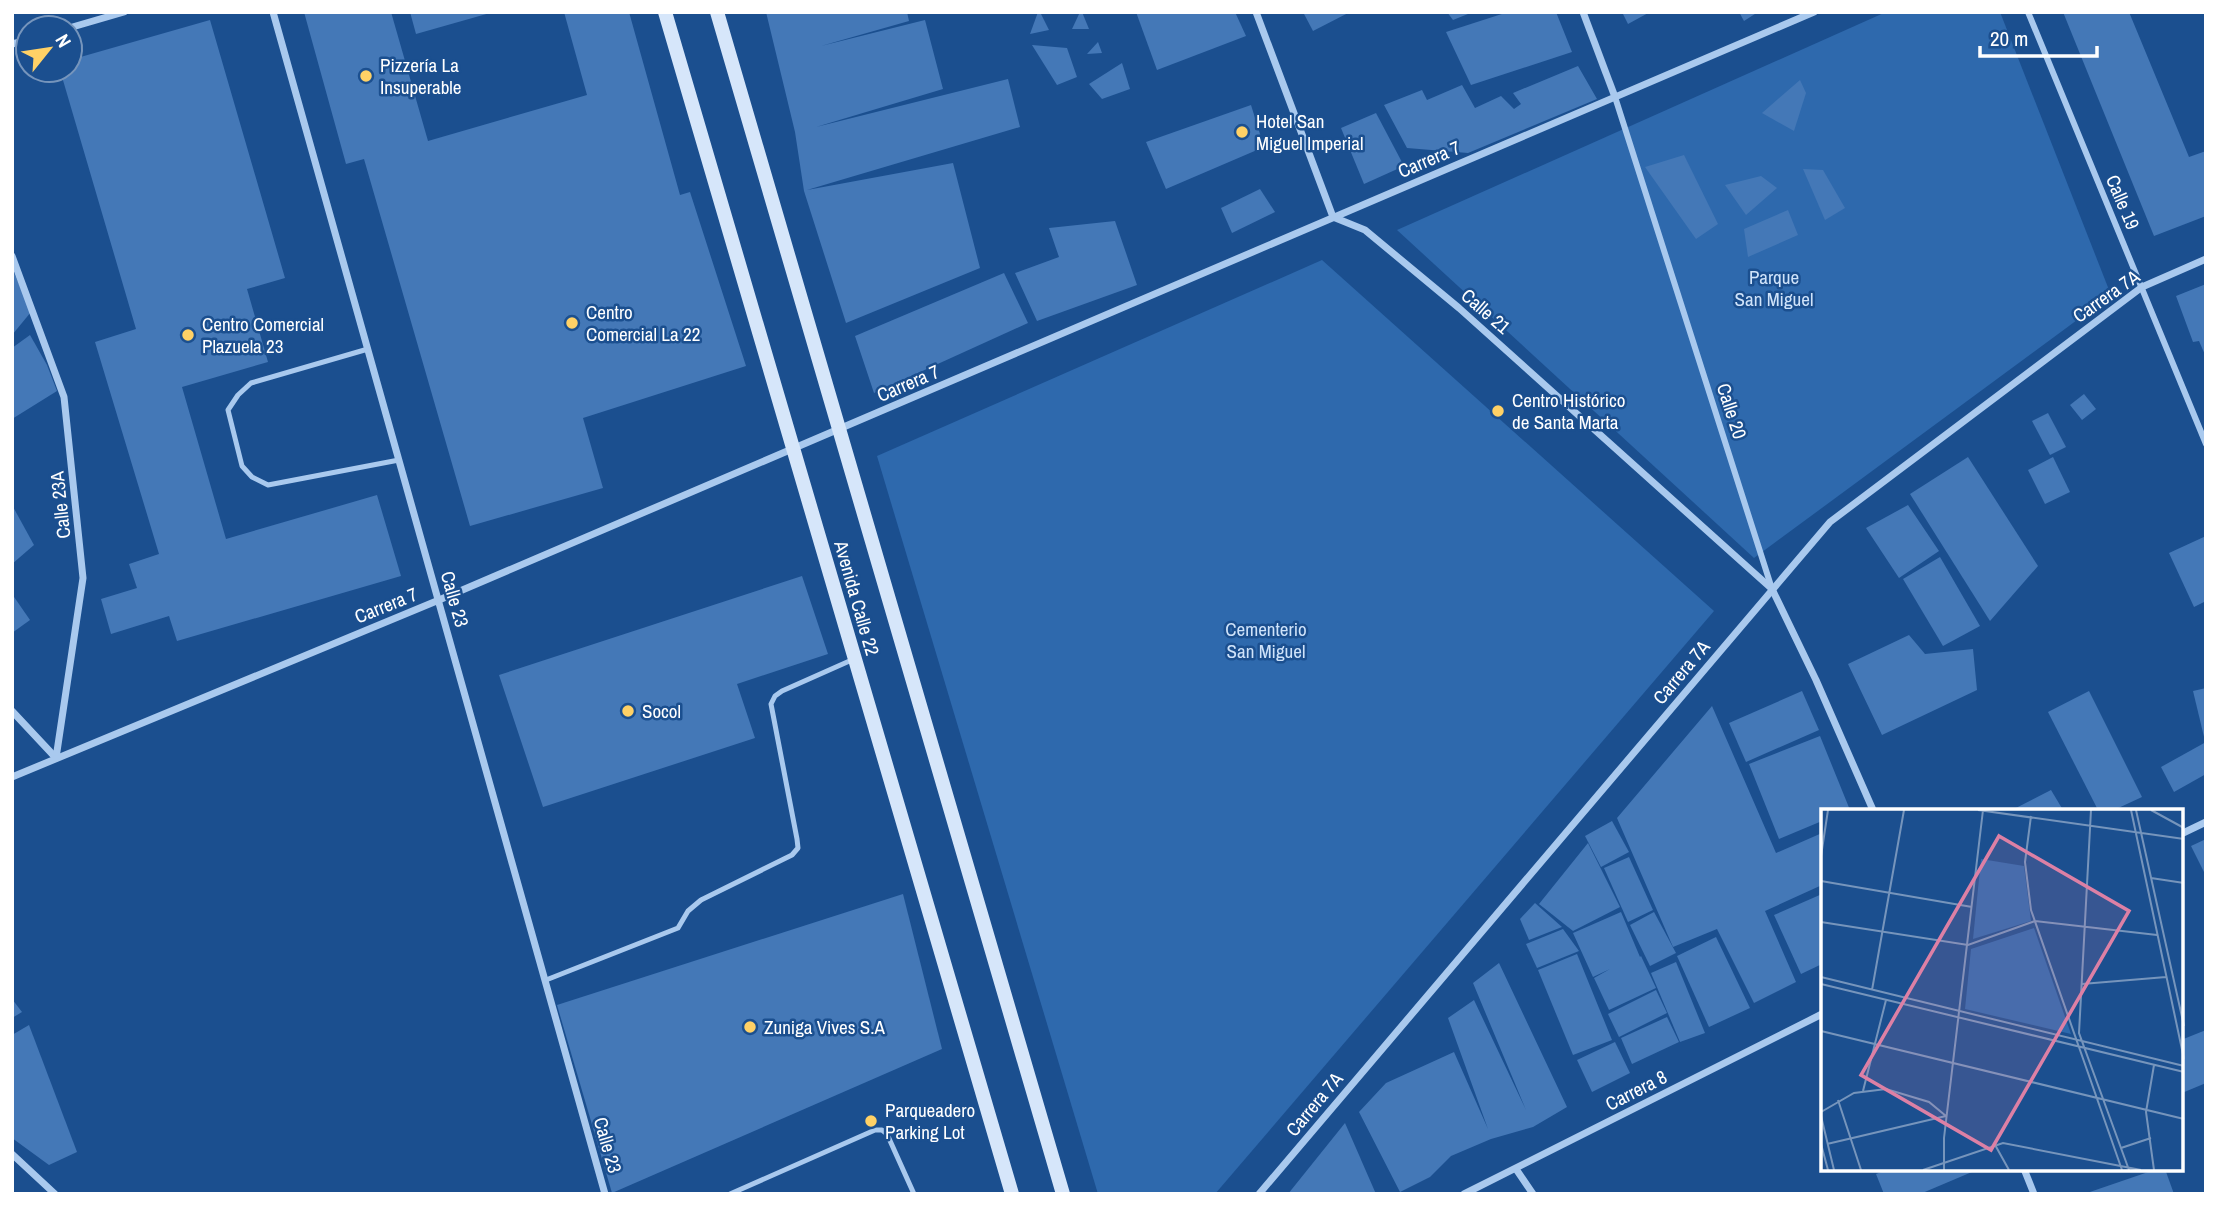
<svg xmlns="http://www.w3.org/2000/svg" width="2218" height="1206" font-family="'Archivo Narrow',sans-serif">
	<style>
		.green { fill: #2e69ad }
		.building { fill: #4478b7 }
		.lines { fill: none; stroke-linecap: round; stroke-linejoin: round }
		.service { stroke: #a9c9ee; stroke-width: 5 }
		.pedestrian { stroke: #a9c9ee; stroke-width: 6 }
		.minor { stroke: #a9c9ee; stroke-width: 7 }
		.secondary { stroke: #d6e6fa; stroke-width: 14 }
		.poi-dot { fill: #ffd166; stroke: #1b4f8f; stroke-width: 2.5 }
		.labels { text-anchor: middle; stroke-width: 5; stroke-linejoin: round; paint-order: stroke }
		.poi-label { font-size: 19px; fill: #fff; stroke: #1b4f8f; text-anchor: start }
		.street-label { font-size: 19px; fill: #fff; stroke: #1b4f8f }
		.park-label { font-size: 19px; fill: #cfe3fa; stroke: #1b4f8f }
		.inset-road { fill: none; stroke: #7695bc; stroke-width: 2 }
		.view { fill: #dd80a5; fill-opacity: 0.15; stroke: #dd80a5; stroke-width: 3.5 }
		.inset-edge { fill: none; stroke: #fff; stroke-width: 3.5 }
	</style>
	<rect width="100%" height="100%" fill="#1b4f8f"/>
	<g class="green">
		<path d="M1886 12H2000L2111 295 1754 558 1397 230Z"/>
		<path d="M1322 260 1714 611 1215 1194H1098L877 456Z"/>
	</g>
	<g class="building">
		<path d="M304 12H391L428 141 587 95 564 12H629L680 195 690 192 746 366 583 418 603 488 470 526 364 159 346 164Z"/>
		<path d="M410 12H490V13L416 34Z"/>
		<path d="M766 12H907L909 21 821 46 925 20 943 89 816 127 1008 79 1020 127 807 190 953 163 980 268 846 323 804 191 795 132Z"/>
		<path d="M1038 12H1040L1049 30 1030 34Z"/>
		<path d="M1080 12H1082L1089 29H1072Z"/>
		<path d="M1136 12H1235L1246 36 1157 70Z"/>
		<path d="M1303 12H1350L1313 31Z"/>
		<path d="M1447 12H1473L1453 20Z"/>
		<path d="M1508 12H1556L1572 52 1471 85 1446 32Z"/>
		<path d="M1622 12H1650L1628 24Z"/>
		<path d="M1739 12H1758L1744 21Z"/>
		<path d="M2063 12H2129L2189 157 2206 151V216L2154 236Z"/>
		<path d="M210 20 285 278 247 289 268 362 182 387 226 539 377 495 401 576 177 641 169 616 111 634 101 599 137 588 129 564 159 554 95 342 136 329 60 70H70V60Z"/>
		<path d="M1098 42 1102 53 1087 54Z"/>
		<path d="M1032 45 1067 48 1077 77 1057 85Z"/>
		<path d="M1122 63 1130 89 1102 99 1089 84Z"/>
		<path d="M1578 66 1597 99 1468 153 1407 148 1384 105 1422 90 1427 100 1462 85 1475 108 1501 96 1514 109 1521 104 1513 93Z"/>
		<path d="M1800 80 1806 93 1794 131 1762 113Z"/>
		<path d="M1251 105 1264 147 1166 189 1146 142Z"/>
		<path d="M1376 113 1404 166 1364 184 1341 128Z"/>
		<path d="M1684 155 1718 224 1696 239 1645 167Z"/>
		<path d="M1803 169 1823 170 1845 208 1825 220Z"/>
		<path d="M1761 176 1777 188 1746 215 1725 185Z"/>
		<path d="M1260 189 1275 212 1232 233 1221 208Z"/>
		<path d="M1788 210 1798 235 1748 257 1744 229Z"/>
		<path d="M1115 221 1137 285 1037 321 1015 273 1059 257 1049 228Z"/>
		<path d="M12 268 31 312 12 335Z"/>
		<path d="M1004 273 1028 323 874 393 855 336Z"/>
		<path d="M2206 284V357L2199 341 2193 342 2176 296Z"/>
		<path d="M30 335 47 365 57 391 12 419V348Z"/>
		<path d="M2084 394 2096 409 2082 420 2070 405Z"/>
		<path d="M2048 413 2066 447 2050 455 2032 421Z"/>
		<path d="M1968 457 2038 566 1990 621 1910 494Z"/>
		<path d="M2053 457 2070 492 2045 504 2028 470Z"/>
		<path d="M12 505 34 545 12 564Z"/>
		<path d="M1908 505 1939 551 1899 578 1866 528Z"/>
		<path d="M2206 536V601L2194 607 2169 553Z"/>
		<path d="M1940 557 1980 626 1943 646 1903 579Z"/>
		<path d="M802 576 828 654 737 684 755 738 543 807 499 675Z"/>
		<path d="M12 594 30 620 12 633Z"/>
		<path d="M1909 635 1925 654 1973 649 1977 690 1882 735 1848 664Z"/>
		<path d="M2206 688V740L2205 741 2193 691Z"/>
		<path d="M1802 691 1819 730 1746 762 1729 723Z"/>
		<path d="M2089 691 2142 797 2114 810H2098L2048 712Z"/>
		<path d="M1712 706 1776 853 1822 833V885L1765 911 1796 982 1754 1003 1717 929 1673 947 1617 818Z"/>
		<path d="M1820 736 1850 810H1823L1822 821 1779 839 1749 764Z"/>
		<path d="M2206 742V774L2174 792 2161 767Z"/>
		<path d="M2051 790 2063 810H2012Z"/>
		<path d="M1612 821 1629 852 1601 867 1585 836Z"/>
		<path d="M2206 839V876L2191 846Z"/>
		<path d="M1588 843 1620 907 1573 931 1539 904Z"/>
		<path d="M1629 857 1653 910 1628 922 1604 868Z"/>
		<path d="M903 894 942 1049 612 1193 557 1005Z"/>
		<path d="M1822 894V964L1801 974 1774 915Z"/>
		<path d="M1535 903 1562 927 1529 940 1520 919Z"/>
		<path d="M1621 912 1640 957 1641 956 1656 988 1609 1010 1594 978 1610 969 1593 977 1573 933Z"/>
		<path d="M1654 912 1676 953 1650 966 1630 925Z"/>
		<path d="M1563 929 1579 951 1537 968 1526 944Z"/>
		<path d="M1716 937 1750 1008 1709 1027 1677 956Z"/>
		<path d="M1577 954 1612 1040 1573 1055 1538 970Z"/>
		<path d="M1676 962 1705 1033 1680 1042 1651 973Z"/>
		<path d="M1499 963 1567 1107 1533 1127 1491 1139 1451 1156 1430 1177 1400 1192 1359 1112 1386 1083 1454 1052 1488 1129 1448 1018 1474 1000 1526 1110 1473 983Z"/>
		<path d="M1656 990 1667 1013 1619 1037 1608 1014Z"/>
		<path d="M12 999 22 1012 12 1018Z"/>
		<path d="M1667 1017 1679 1042 1632 1064 1621 1038Z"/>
		<path d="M29 1025 77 1152 49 1165 12 1138V1035Z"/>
		<path d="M2206 1030V1083L2182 1093 2181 1040Z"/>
		<path d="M1615 1042 1630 1073 1592 1092 1577 1060Z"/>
		<path d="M1345 1123 1376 1194H1288Z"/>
		<path d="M1889 1169H1979L1920 1194H1884L1876 1174Z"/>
		<path d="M2157 1169H2165L2174 1194H2084Z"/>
	</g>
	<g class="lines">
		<g class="service">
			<path d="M368 349 251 383 238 395 228 410 242 466 252 477 268 485 399 460"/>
			<path d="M546 980 678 928 688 911 701 900 792 855 798 848 797 839 771 704 775 696 782 691 854 659"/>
			<path d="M730 1194 875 1130H882L887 1134 914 1194"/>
		</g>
		<g class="pedestrian">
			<path d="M2028 12 2206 444"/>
			<path d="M1615 97 1772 589"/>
		</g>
		<g class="minor">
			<path d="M273 12 605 1194"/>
			<path d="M1256 12 1333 217 1365 230 1459 308 1772 589 1816 680 1873 810"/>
			<path d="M1583 12 1615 97"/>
			<path d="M69 28 124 12"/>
			<path d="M12 44 28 40"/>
			<path d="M12 256 64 397 83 578 56 758"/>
			<path d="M12 711 56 758"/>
			<path d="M12 777 439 600 1814 12"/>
			<path d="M2181 834 2206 822"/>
			<path d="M12 1154 55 1194"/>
			<path d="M1516 1169 1533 1194"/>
			<path d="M2024 1169 2034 1194"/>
			<path d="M1259 1194 1830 522 2142 287 2206 259"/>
			<path d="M1464 1194 1822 1014"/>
		</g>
		<g class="secondary">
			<path d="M665 12 1012 1194"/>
			<path d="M717 12 1063 1194"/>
		</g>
	</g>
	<g class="poi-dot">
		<circle cx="366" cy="76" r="7"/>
		<circle cx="1242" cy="132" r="7"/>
		<circle cx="572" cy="323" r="7"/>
		<circle cx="188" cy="335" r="7"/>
		<circle cx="1498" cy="411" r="7"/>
		<circle cx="628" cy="711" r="7"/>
		<circle cx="750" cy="1027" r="7"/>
		<circle cx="871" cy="1121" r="7"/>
	</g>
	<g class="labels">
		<g class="poi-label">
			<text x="380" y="72">Pizzería La<tspan x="380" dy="22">Insuperable</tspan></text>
			<text x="1256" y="128">Hotel San<tspan x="1256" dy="22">Miguel Imperial</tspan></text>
			<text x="586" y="319">Centro<tspan x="586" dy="22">Comercial La 22</tspan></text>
			<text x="202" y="331">Centro Comercial<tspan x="202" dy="22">Plazuela 23</tspan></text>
			<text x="1512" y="407">Centro Histórico<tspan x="1512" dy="22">de Santa Marta</tspan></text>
			<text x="642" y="718">Socol</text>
			<text x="764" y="1034">Zuniga Vives S.A</text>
			<text x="885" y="1117">Parqueadero<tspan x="885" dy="22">Parking Lot</tspan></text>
		</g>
		<g class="street-label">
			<text transform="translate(1429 159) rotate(-23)" y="7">Carrera 7</text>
			<text transform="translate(2123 202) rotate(67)" y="7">Calle 19</text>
			<text transform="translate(2106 296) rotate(-35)" y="7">Carrera 7A</text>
			<text transform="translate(1486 311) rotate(41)" y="7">Calle 21</text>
			<text transform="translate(908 383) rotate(-23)" y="7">Carrera 7</text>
			<text transform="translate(1732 411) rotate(72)" y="7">Calle 20</text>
			<text transform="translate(60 505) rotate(-96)" y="7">Calle 23A</text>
			<text transform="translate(857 598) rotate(74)" y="7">Avenida Calle 22</text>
			<text transform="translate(455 599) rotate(74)" y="7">Calle 23</text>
			<text transform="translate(386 605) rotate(-22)" y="7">Carrera 7</text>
			<text transform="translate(1681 672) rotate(-50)" y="7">Carrera 7A</text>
			<text transform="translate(1636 1090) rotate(-27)" y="7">Carrera 8</text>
			<text transform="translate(1314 1104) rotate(-50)" y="7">Carrera 7A</text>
			<text transform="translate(608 1145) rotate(74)" y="7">Calle 23</text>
		</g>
		<g class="park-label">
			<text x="1774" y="284">Parque<tspan x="1774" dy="22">San Miguel</tspan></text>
			<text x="1266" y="636">Cementerio<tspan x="1266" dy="22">San Miguel</tspan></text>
		</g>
	</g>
	<g transform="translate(1821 809)">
		<rect width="362" height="362" fill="#1b4f8f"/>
		<path d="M160 50 203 57 210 112 152 130ZM213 119 250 225 144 200 150 140Z" fill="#2e69ad"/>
		<path class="inset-road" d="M157 1 363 30M270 1 258 224 308 361M310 1 363 250M315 1 363 217M330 1 363 19M210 7 204 53 210 101 301 361M0 47 7 1M330 69 363 74M0 72 151 98M0 113 147 136 214 112 336 126M0 168 363 257M0 175 363 263M261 175 345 168M51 181 83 1M0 222 363 310M42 282 65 191M17 291 40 361M0 303 33 284 65 280 108 293 125 307M0 307 13 361M173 334 188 361M0 335 7 361M6 335 125 307M300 339 330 329M102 361 182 334 320 361M123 361V329L162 1M333 361 325 303 333 256"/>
		<path class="view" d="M178 27 308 102 170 341 40 266Z"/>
		<rect width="362" height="362" class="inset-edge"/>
	</g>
	<rect width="2218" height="1206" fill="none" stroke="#ffffff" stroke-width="28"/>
	<g transform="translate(49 49) rotate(60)"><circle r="33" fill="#1b4f8f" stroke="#7695bc" stroke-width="2"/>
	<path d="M0-5L12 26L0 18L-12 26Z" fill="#ffd166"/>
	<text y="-10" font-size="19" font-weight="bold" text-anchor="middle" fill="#ffffff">N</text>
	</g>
	<path d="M1980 46v10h117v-10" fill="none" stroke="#ffffff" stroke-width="3.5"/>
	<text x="1990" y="46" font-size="21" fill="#ffffff" stroke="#1b4f8f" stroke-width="5" paint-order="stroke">20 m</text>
</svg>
